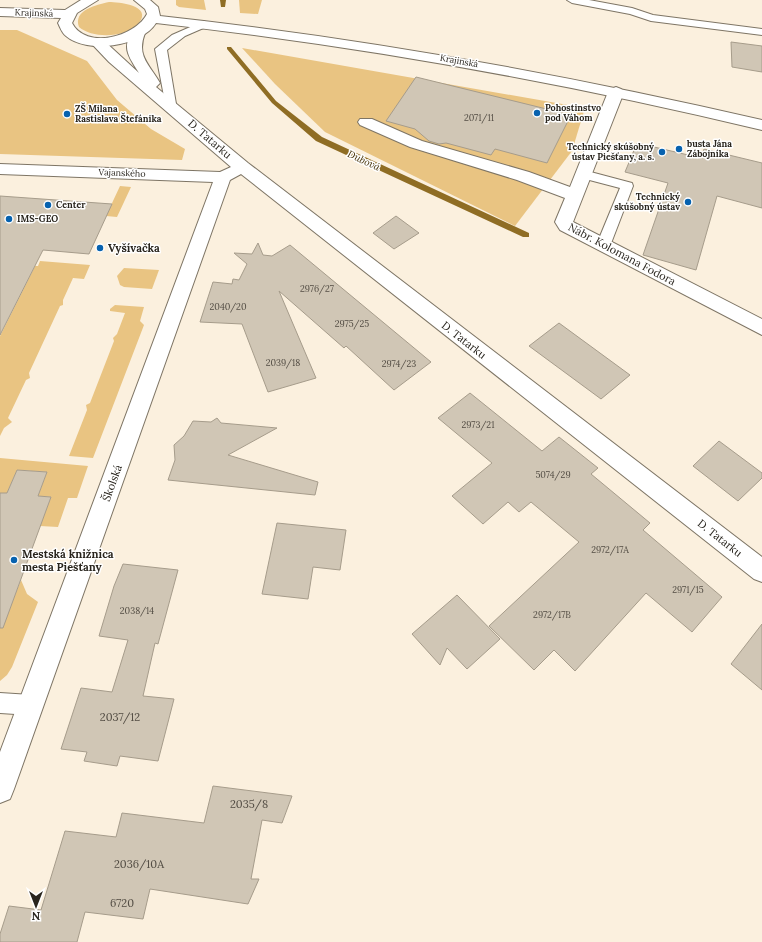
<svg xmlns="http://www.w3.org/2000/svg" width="762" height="942" font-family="Lora,serif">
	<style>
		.green { fill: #e9c482 }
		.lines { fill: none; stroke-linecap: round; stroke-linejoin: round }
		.stream { fill: #8f6d24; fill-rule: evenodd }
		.building { fill: #d0c6b5; stroke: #a69c8b }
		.lane-casing { stroke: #7e7565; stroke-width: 2 }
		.street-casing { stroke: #7e7565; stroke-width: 2 }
		.secondary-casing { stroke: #7e7565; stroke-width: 2 }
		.lane { fill: #fff; fill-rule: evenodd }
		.street { fill: #fff; fill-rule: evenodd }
		.secondary { fill: #fff; fill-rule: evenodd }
		.poi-dot { fill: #0762af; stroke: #fff; stroke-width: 1.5 }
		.labels { text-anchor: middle; stroke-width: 3; stroke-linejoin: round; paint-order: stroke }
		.far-street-label { font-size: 9px; fill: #29251e; stroke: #fff }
		.far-poi-label { font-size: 9px; font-weight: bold; fill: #29251e; stroke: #fff; text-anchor: start }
		.number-label { font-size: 9px; fill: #534d44 }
		.far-water-label { font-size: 10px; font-style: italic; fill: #433005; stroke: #fff }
		.street-label { font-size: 11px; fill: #29251e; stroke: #fff }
		.poi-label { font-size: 11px; font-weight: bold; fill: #29251e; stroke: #fff; text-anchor: start }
		.near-number-label { font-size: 11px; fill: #534d44 }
	</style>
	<rect width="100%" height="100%" fill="#fbf0de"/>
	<g class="green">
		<path d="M176 0H204L206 10 179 7 176 5Z"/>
		<path d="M239 0H262L258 14 240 13Z"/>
		<path d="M109 2C118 2 153 5 139 23 126 38 93 39 79 27 73 10 96 5 109 2Z"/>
		<path d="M0 30H17L87 61 117 100 151 129 185 149 182 160 0 154Z"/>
		<path d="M242 48 585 108 572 151 515 226 325 132 275 84Z"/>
		<path d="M120 186 131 187 117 217 106 216Z"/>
		<path d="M40 261 90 265 84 279 73 278 63 300V305L60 306 29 373 30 378 26 380 8 418 12 422 4 428 0 436V336L35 266H38Z"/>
		<path d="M124 268 159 270 152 289 124 287 120 285 117 276Z"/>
		<path d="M115 305 144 307 140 321 144 325 93 458 69 456 87 410 86 405 90 403 114 341 113 338 117 334 125 313 110 311V309Z"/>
		<path d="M0 458 88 466 77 498H68L58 527 40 526 51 497 38 496 47 472 17 470 7 493H0Z"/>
		<path d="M21 580 27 594 38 602 12 667 7 675 0 681V624L7 615Z"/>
	</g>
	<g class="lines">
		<g class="stream">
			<path d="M220 0H226L225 7H221Z"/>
			<path d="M227 47H231L276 101 322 137 529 233V237H523L316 141 272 103 227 49Z"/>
		</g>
	</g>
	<g class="building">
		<path d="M731 42 762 46V72L732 67Z"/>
		<path d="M416 77 571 115 547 163 495 149 491 155 446 143 439 144 429 141 415 129 386 121Z"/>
		<path d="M637 143 701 158 704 149 762 163V208L717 196 696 270 643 255 668 183 625 172Z"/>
		<path d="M0 196 112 204 89 254 43 250 0 335Z"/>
		<path d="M396 216 419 233 394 249 373 233Z"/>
		<path d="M258 243 263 255 272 256 290 245 431 362 394 390 346 346 344 348 279 291 316 378 268 392 242 324 200 322 213 282 232 284 233 279 239 280 247 264 234 253 252 254Z"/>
		<path d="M559 323 630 375 601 399 529 346Z"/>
		<path d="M470 393 542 451 559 437 598 468 591 474 650 523 643 530 722 597 692 632 646 593 575 671 554 650 534 670 489 626 579 542 531 502 519 512 508 502 483 524 452 496 492 463 438 418Z"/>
		<path d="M217 418 221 423 277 428 228 455 318 482 315 495 168 480 175 460 174 445 184 436 193 421 211 422Z"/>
		<path d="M719 441 762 473V478L738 501 693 466Z"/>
		<path d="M17 470 47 472 38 496 51 497 3 628H0V493H7Z"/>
		<path d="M277 523 346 530 340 570 313 567 308 599 262 594Z"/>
		<path d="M123 564 178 570 158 644 155 643 143 696 174 699 158 761 120 756 117 766 84 761 87 752 61 749 81 688 112 692 128 640 99 636 114 586Z"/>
		<path d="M457 595 500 639 467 669 447 648 440 665 412 634Z"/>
		<path d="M762 624V690L731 664Z"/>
		<path d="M213 786 292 796 282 823 262 820 251 879H259L248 904 150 889 143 919 85 912 77 942H0V934L9 906 41 910 65 831 116 837 122 813 204 823Z"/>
	</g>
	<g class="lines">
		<g class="lane-casing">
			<g id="lane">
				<path d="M567 0H589L632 8 653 15 762 29V35L651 21 630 14 572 3Z"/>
				<path d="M204 21 209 24 208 26 185 36 167 50 176 104 174 107H166L155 49 172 35Z"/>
				<path d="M583 170 632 183 633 186 610 246 608 249H598L596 246 620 188 578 177 577 174 578 171Z"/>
				<path d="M0 693 31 695 38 698 41 705 38 712 31 715 0 713Z"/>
			</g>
		</g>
		<g class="street-casing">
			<g id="street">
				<path d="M138 29 143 30 145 33C136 56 149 64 160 83L156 87 248 163 762 557V582L754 579 241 174 230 180 14 789 10 799 0 803V752L213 182 0 174V164L220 172 231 167 109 62 90 42 92 39H102L139 73C129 57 121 48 133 30Z"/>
				<path d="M616 87 621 89 624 92 573 222 762 319V335L560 230 555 222 565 198 517 180 410 147 360 125 358 122 360 119H372L422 141 529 172 570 187 608 92 611 89Z"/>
			</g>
		</g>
		<g class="secondary-casing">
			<path id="secondary" d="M81 0H98L77 13 72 23C86 50 135 37 147 14L145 9 134 0H150L158 7 160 16C363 38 563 74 762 120V130C562 82 361 46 156 23 141 47 87 54 66 36 62 33 60 27 58 23L61 18 0 16V8L65 10Z"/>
		</g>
		<use href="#lane" class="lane"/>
		<use href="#street" class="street"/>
		<use href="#secondary" class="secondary"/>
	</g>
	<g class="poi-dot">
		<circle cx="537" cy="113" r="4"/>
		<circle cx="67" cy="114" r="4"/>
		<circle cx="679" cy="149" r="4"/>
		<circle cx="662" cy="152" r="4"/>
		<circle cx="688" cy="202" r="4"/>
		<circle cx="48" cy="205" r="4"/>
		<circle cx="9" cy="219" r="4"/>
		<circle cx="100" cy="248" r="4"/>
		<circle cx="14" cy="560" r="4"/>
	</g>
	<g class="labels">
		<g class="far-street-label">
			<text transform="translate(34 13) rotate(2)" y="3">Krajinská</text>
			<text transform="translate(459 61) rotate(10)" y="3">Krajinská</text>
			<text transform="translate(122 173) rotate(2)" y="3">Vajanského</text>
		</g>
		<g class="far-poi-label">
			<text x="545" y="111">Pohostinstvo<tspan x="545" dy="10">pod Váhom</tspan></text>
			<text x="75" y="112">ZŠ Milana<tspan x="75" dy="10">Rastislava Štefánika</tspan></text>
			<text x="687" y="147">busta Jána<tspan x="687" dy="10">Zábojníka</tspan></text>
			<text x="654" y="150" text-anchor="end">Technický skúšobný<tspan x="654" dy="10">ústav Piešťany, a. s.</tspan></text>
			<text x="680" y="200" text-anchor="end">Technický<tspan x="680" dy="10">skúšobný ústav</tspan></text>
			<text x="56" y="208">Center</text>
			<text x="17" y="222">IMS-GEO</text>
		</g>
		<g class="number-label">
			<text x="479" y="121">2071/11</text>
			<text x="317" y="292">2976/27</text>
			<text x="228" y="310">2040/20</text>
			<text x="352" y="327">2975/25</text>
			<text x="283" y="366">2039/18</text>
			<text x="399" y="367">2974/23</text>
			<text x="478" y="428">2973/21</text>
			<text x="553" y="478">5074/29</text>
			<text x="610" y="553">2972/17A</text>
			<text x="688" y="593">2971/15</text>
			<text x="137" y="614">2038/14</text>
			<text x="552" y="618">2972/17B</text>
		</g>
		<g class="far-water-label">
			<text transform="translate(364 160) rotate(25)" y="4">Dubová</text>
		</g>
		<g class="street-label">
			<text transform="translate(210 139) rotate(41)" y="4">D. Tatarku</text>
			<text transform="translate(622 254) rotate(28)" y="4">Nábr. Kolomana Fodora</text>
			<text transform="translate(464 340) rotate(38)" y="4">D. Tatarku</text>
			<text transform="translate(112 483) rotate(-70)" y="4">Školská</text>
			<text transform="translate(720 538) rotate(38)" y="4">D. Tatarku</text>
		</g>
		<g class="poi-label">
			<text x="108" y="252">Vyšívačka</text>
			<text x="22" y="558">Mestská knižnica<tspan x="22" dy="13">mesta Piešťany</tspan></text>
		</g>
		<g class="near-number-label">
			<text x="120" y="721">2037/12</text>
			<text x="249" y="808">2035/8</text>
			<text x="139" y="868">2036/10A</text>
			<text x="122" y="907">6720</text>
		</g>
	</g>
	<g transform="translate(36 906) rotate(180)" stroke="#ffffff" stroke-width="3" paint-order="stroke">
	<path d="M0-3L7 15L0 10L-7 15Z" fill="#29251e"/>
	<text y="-6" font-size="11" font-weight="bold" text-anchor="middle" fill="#29251e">N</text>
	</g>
</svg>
